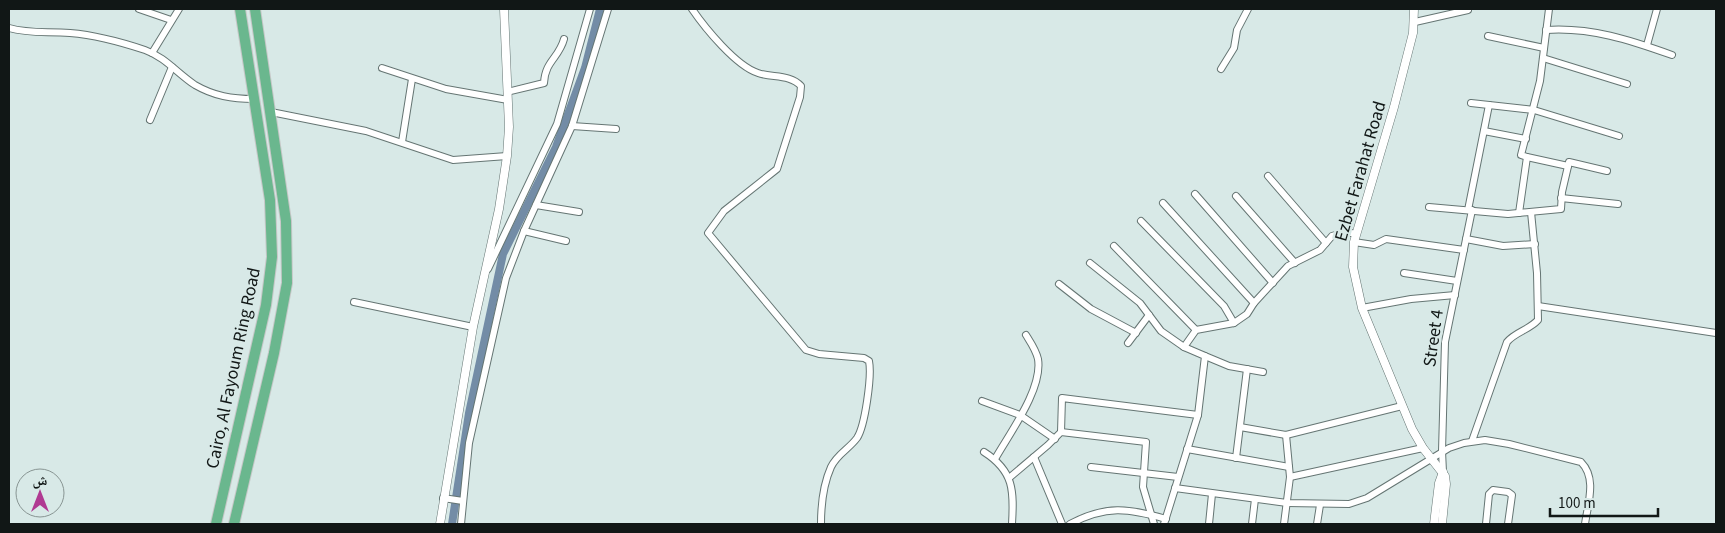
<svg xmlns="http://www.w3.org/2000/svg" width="1725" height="533" font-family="'Source Sans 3','Noto Naskh Arabic',sans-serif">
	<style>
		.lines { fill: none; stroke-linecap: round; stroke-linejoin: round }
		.canal { stroke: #738ca6; stroke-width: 8 }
		.minor-casing { stroke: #657573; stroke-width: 8 }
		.tertiary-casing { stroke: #657573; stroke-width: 9 }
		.trunk-casing { stroke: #c6c7c7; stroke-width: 12 }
		.minor { stroke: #fff; stroke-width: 6 }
		.tertiary { stroke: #fff; stroke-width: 8 }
		.trunk { stroke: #6ab78e; stroke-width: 10 }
		.labels { text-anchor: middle; stroke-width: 5; stroke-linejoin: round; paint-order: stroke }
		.street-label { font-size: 18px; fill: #111716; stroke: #d8e9e7 }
	</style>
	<rect width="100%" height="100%" fill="#d8e9e7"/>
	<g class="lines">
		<path class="canal" d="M452 524 469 413 503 254 556 147 585 68 600 9"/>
		<g class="minor-casing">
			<g id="minor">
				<path d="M139 9 171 20"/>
				<path d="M692 9C705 28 736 66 758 73 772 78 790 74 801 86L800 97 777 169 724 211 708 233 806 350 819 354 864 358 869 361C872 376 865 426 857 438 849 449 837 454 831 467 823 485 821 505 821 524"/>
				<path d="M1415 22 1468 10"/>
				<path d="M9 28C30 34 48 31 70 33 94 35 121 42 145 50 165 57 178 74 195 85 214 96 232 99 254 99"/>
				<path d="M1546 30C1591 27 1630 40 1672 55"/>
				<path d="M1488 36 1544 48"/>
				<path d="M1647 45 1657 9"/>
				<path d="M152 53 179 9"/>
				<path d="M1543 58 1627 84"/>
				<path d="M382 68 446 89 508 100"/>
				<path d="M1221 69 1234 48 1237 30 1248 9"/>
				<path d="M507 92 544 83C545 61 559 58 564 39"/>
				<path d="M1471 103 1534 110 1619 136"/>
				<path d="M271 112 366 131 453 160 507 156"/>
				<path d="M150 120 172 67"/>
				<path d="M572 126 616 129"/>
				<path d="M1484 131 1526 139"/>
				<path d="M402 142 412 79"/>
				<path d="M1527 157 1568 166"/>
				<path d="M1268 176 1326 243"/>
				<path d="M1195 194 1273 283"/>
				<path d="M1236 196 1295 263"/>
				<path d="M1561 198 1618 204"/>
				<path d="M1163 203 1254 303"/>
				<path d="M536 205 579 212"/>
				<path d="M1429 207 1508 214 1561 209 1562 192 1569 162 1607 171"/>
				<path d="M1468 210 1489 105"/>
				<path d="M1519 213 1527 157 1521 155 1540 81 1549 9"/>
				<path d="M1141 221 1224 306 1234 323"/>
				<path d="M524 231 566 241"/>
				<path d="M1466 239 1503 246 1535 244"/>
				<path d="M1354 242 1374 245 1386 239 1464 250"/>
				<path d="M1114 246 1196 330"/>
				<path d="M1090 263 1140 303 1161 331 1184 347"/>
				<path d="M488 269 557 124 590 9"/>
				<path d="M1404 273 1457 281"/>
				<path d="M1059 284 1091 309 1136 333"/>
				<path d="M354 302 473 327"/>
				<path d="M1538 306 1716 333"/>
				<path d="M1362 308 1411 299 1455 295"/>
				<path d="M1128 343 1149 315"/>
				<path d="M1205 356 1229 366 1263 372"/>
				<path d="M982 401 1020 415 1055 439"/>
				<path d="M1240 427 1286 435 1402 406"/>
				<path d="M1061 432 1062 398 1198 415"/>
				<path d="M1472 441 1507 342C1515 332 1529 330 1538 320L1537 273 1531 212"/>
				<path d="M1187 449 1289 467"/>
				<path d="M984 452C1014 471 1014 491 1012 524"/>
				<path d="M1034 457 1062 524"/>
				<path d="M1236 458 1247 369"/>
				<path d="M995 459C1009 434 1043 389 1038 359 1036 350 1031 343 1026 335"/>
				<path d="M1091 467 1178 477"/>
				<path d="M1443 472 1442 451 1445 342 1472 210"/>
				<path d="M1290 477 1423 448"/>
				<path d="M1009 478 1048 445 1061 432 1146 442 1143 487 1154 524"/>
				<path d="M1175 488 1287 503 1349 504 1367 498 1449 448 1464 443 1485 440 1509 444 1581 462C1597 478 1588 503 1585 524"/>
				<path d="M443 498 463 501"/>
				<path d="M461 524 469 443 506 278 524 231 572 126 608 9"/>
				<path d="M1070 524C1106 505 1128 508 1166 519"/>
				<path d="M1164 524 1198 415 1205 356 1184 347 1196 330 1234 323 1247 314 1254 303 1288 266 1320 250 1332 236 1346 232 1356 234"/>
				<path d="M1209 524 1212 494"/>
				<path d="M1252 524 1255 499"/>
				<path d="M1284 524 1290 477 1286 435"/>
				<path d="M1317 524 1320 505"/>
				<path d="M1486 524 1489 494 1493 490 1508 492 1512 495 1508 524"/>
			</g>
		</g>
		<g class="tertiary-casing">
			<g id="tertiary">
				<path d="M1414 9 1413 33 1394 107 1354 242 1353 267 1362 308 1412 429 1423 448 1445 476 1446 484 1442 524"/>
				<path d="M440 524 473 327 499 209 507 156 509 127 504 9"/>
				<path d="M1434 524 1439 483 1443 472"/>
			</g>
		</g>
		<g class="trunk-casing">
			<g id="trunk">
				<path d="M216 524 266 305 272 257 270 200 240 9"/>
				<path d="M234 524 274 353 287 283 286 221 255 9"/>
			</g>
		</g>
		<use href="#minor" class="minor"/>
		<use href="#tertiary" class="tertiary"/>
		<use href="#trunk" class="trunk"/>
	</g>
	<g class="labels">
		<g class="street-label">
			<text transform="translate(1360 171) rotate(-74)" y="6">Ezbet Farahat Road</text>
			<text transform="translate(1433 338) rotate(-82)" y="6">Street 4</text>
			<text transform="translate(233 368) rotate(-78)" y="6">Cairo, Al Fayoum Ring Road</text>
		</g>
	</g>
	<rect width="1725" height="533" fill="none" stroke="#111716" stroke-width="20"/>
	<g transform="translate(40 493)"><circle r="24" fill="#d8e9e7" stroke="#889593"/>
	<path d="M0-4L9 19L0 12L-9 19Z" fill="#b03a92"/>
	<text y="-8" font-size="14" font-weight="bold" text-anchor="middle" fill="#111716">ش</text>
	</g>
	<path d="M1550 508v8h108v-8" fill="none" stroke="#111716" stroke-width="2.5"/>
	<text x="1558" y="508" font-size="15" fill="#111716" stroke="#d8e9e7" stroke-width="4" paint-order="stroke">100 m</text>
</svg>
